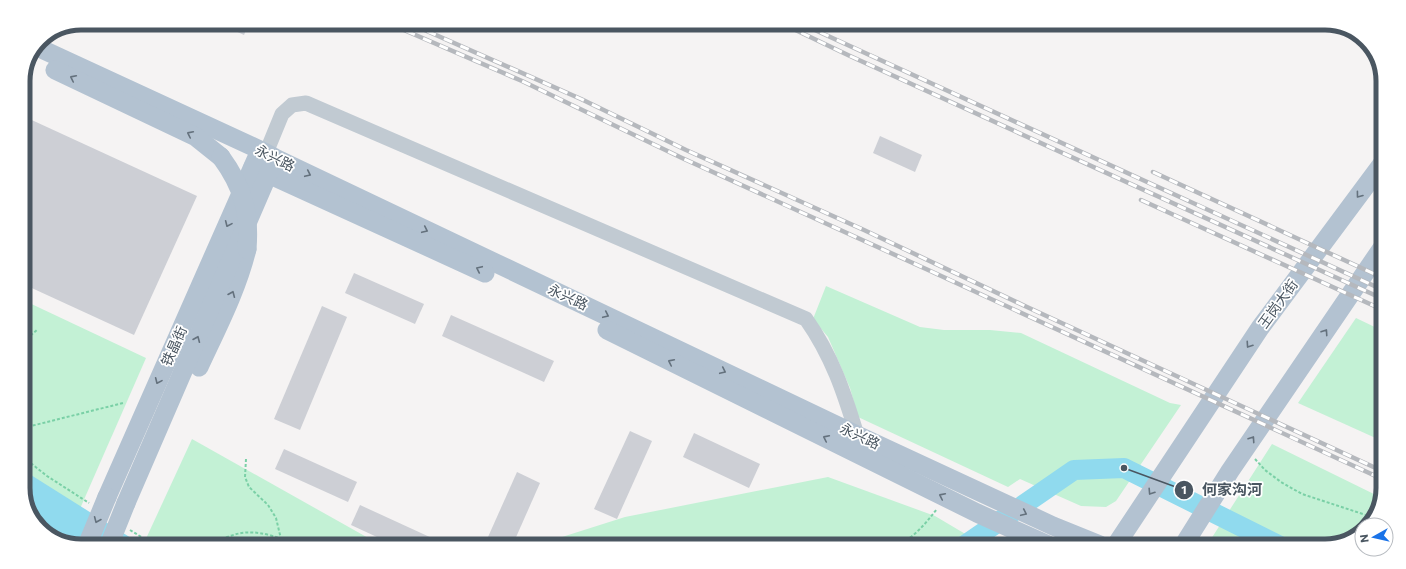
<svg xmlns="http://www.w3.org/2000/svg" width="1406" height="569" font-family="Commissioner,'Noto Sans SC',sans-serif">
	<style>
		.green { fill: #c3f1d5 }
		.water { fill: #90daee }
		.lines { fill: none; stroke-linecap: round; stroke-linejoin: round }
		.river { stroke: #90daee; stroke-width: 20 }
		.building { fill: #cdcfd5 }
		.path { stroke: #7ad0a6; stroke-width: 2; stroke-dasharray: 3 2; stroke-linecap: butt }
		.minor { stroke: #c1cad2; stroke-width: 15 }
		.major { stroke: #b3c2d1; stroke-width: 19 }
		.rail-casing { stroke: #b5b8bd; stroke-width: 4.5 }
		.rail { stroke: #fff; stroke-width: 3; stroke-dasharray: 9; stroke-linecap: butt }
		.major-bridge { stroke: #b3c2d1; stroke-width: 19 }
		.oneway { stroke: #64717d }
		.labels { text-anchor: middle; stroke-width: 3.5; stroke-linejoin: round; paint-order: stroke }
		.street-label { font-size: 14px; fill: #4a5661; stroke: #fff }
		.rim { fill: none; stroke: #4a5661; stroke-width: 5 }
		.leader { fill: none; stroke: #4a5661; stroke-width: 1.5 }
		.callout-dot { fill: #4a5661; stroke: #fff; stroke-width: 1.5 }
		.mark-label { font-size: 12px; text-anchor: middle; font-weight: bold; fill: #fff }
		.callout-label { font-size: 15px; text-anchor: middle; font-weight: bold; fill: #4a5661; stroke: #fff; stroke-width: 3.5; stroke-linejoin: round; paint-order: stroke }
	</style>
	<rect width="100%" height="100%" fill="#f5f3f3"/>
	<g class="green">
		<path d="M826 286 920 327 944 330H990L1021 333 1170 403 1181 405 1116 501 1106 507 1081 506 1020 479 1008 487 858 417 850 388 828 337 813 319Z"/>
		<path d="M23 300 146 358 65 543H62L35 524 23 492Z"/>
		<path d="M1356 318 1381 330 1380 440 1298 403Z"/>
		<path d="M192 439 379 544 144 543Z"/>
		<path d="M1272 444 1380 497V507L1366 525H1362V530L1357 536 1325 546H1211V539Z"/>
		<path d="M828 477 935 516 984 545 540 544 625 517Z"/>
	</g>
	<path class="water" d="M23 470 139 543H70L35 522 23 492Z"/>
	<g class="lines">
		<path class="river" d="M965 545 1074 470 1124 468 1280 546"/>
	</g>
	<g class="building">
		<path d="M218 23H249L244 35Z"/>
		<path d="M23 116 197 196 134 335 23 284Z"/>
		<path d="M880 136 922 155 915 172 873 153Z"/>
		<path d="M354 273 424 304 415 324 345 293Z"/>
		<path d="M322 306 347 317 300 430 274 419Z"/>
		<path d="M451 315 554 361 544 382 442 336Z"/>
		<path d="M630 431 652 441 617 519 594 509Z"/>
		<path d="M694 433 760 464 749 488 683 457Z"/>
		<path d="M284 449 357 482 348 502 275 469Z"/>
		<path d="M517 472 540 483 513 544H503L488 537Z"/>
		<path d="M360 505 445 544H392L351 525Z"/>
	</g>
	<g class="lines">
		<g class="path">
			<path d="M23 342 38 329"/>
			<path d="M23 428 123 403"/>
			<path d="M23 457 47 476 89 503"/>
			<path d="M246 459 245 477 249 487 268 505 276 518 281 539"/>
			<path d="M1255 459 1265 470 1281 482 1302 494 1372 517"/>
			<path d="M130 530 151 543"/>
			<path d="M212 543C234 534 245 529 269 535 276 537 281 538 286 543"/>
			<path d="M729 545C766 540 804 540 842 545"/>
			<path d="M897 545C915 537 925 524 937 509"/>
		</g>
		<path class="minor" d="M266 153 282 114 292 105 306 103 806 319C832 356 844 392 857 435"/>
		<g class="major">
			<path d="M37 47 260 150 275 158 857 435 1053 526 1100 545"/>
			<path d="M55 70 196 137 221 157"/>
			<path d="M253 167 485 273"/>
			<path d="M607 330 977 513 1048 545"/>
			<path d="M199 367C217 328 237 290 247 249"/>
			<path d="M107 497 258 155"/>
			<path d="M126 503 273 163"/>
			<path d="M1116 545 1260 328 1382 164"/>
			<path d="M1183 546 1230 471 1382 248"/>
		</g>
		<g class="rail-casing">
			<g id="rail">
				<path d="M390 24 522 81 682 158 926 269 1380 478"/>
				<path d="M411 24 581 99 686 150 864 230 1027 307 1380 470"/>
				<path d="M785 25 850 56 1381 298"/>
				<path d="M804 25 1381 289"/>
				<path d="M1153 172 1381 277"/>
				<path d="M1141 200 1381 309"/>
			</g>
		</g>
		<use href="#rail" class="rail"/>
		<g class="major-bridge">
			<path d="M221 157C243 187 250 212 247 249"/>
			<path d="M88 543 107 497"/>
			<path d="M110 543 126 503"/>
		</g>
	</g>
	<defs><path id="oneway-chevron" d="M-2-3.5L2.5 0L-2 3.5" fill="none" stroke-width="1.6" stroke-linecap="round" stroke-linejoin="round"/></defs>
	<g class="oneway">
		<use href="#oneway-chevron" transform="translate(73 78) rotate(-154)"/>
		<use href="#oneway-chevron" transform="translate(190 134) rotate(-154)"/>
		<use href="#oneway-chevron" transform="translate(308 174) rotate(25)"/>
		<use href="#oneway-chevron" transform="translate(1359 195) rotate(127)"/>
		<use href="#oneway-chevron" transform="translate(228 224) rotate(114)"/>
		<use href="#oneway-chevron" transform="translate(425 230) rotate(25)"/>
		<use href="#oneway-chevron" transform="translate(479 269) rotate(-155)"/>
		<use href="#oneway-chevron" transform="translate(232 294) rotate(-67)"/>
		<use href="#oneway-chevron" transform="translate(606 315) rotate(25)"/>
		<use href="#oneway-chevron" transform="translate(1325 332) rotate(-56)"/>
		<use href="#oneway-chevron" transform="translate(197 339) rotate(-67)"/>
		<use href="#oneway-chevron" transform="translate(1249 345) rotate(124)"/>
		<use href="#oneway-chevron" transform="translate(671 362) rotate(-154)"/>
		<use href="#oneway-chevron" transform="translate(723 371) rotate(25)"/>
		<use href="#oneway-chevron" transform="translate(158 381) rotate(114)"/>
		<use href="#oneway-chevron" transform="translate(826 438) rotate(-154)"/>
		<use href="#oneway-chevron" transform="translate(1252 439) rotate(-56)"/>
		<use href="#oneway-chevron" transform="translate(1151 492) rotate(123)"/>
		<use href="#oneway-chevron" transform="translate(942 496) rotate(-154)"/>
		<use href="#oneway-chevron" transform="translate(1024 513) rotate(25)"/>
		<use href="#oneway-chevron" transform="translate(97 520) rotate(113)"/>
	</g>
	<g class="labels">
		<g class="street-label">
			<text transform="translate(275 158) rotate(26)" y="5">永兴路</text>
			<text transform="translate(568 297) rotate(25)" y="5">永兴路</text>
			<text transform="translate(1278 304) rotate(-54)" y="5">王岗大街</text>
			<text transform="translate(174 346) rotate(-66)" y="5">铁晶街</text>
			<text transform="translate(860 436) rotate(25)" y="5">永兴路</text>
		</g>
	</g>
	<path d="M0 0H1406V569H0ZM81 30H1325A51 51 0 0 1 1376 81V488A51 51 0 0 1 1325 539H81A51 51 0 0 1 30 488V81A51 51 0 0 1 81 30Z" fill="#fff" fill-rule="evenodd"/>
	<path class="rim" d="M81 30H1325A51 51 0 0 1 1376 81V488A51 51 0 0 1 1325 539H81A51 51 0 0 1 30 488V81A51 51 0 0 1 81 30Z"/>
	<path class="leader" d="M1124 468L1184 490"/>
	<g class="callout-dot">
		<circle cx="1124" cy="468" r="4"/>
		<circle cx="1184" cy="490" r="10"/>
	</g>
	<g class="mark-label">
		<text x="1184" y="494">1</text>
	</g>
	<g class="callout-label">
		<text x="1232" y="495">何家沟河</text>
	</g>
	<g transform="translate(1374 537) rotate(262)"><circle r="19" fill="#ffffff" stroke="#b7bbc0"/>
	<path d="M0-3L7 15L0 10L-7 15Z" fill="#1a73e8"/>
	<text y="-6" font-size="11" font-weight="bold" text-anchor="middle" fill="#4a5661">N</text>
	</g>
</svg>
